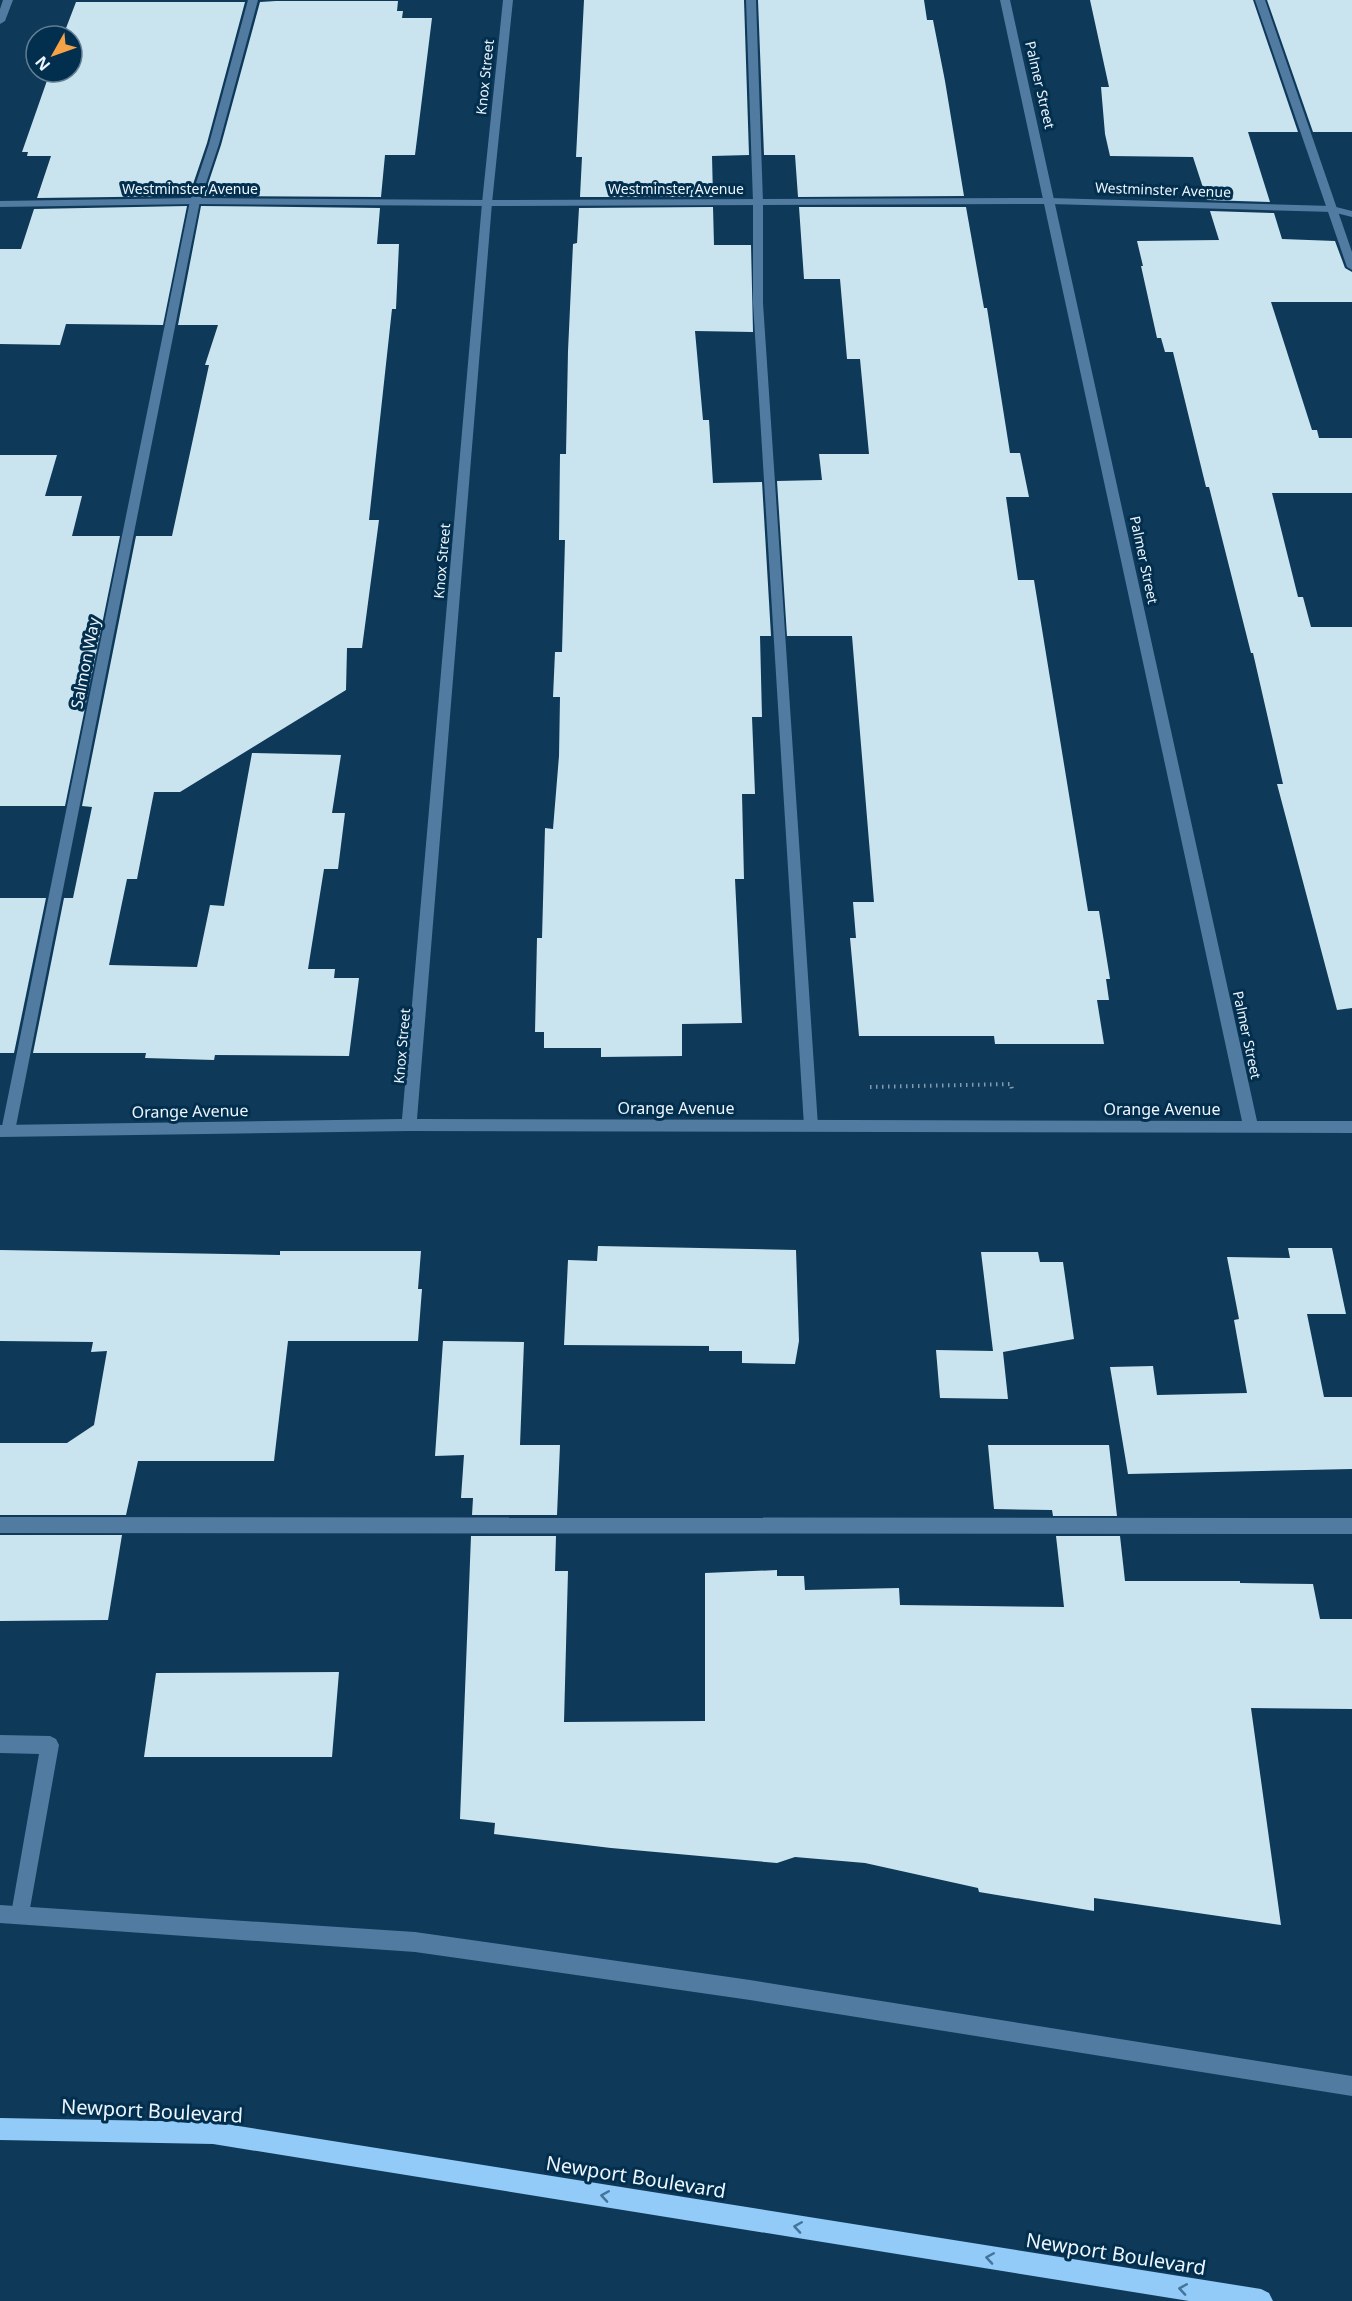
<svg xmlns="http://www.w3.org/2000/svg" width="1352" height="2301" font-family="'Noto Sans',sans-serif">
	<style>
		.building { fill: #c9e4ef }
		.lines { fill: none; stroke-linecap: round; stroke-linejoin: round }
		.path { stroke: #819aae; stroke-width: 4; stroke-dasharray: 1.5 4.5; stroke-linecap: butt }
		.service { fill: #517ba0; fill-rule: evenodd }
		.minor { fill: #517ba0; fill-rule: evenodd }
		.tertiary { fill: #517ba0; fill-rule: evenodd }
		.trunk { fill: #92caf8; fill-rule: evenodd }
		.oneway { stroke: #43759a }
		.labels { text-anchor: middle; stroke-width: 6; stroke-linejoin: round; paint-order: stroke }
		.far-street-label { font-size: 14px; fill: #edf5fe; stroke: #032f4e }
		.street-label { font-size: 16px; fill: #edf5fe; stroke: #032f4e }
		.near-street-label { font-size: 20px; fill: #edf5fe; stroke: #032f4e }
	</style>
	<rect width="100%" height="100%" fill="#0f3959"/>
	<g class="building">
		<path d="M584 0H744L749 155 712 156 713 197H580L582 157H576Z"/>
		<path d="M758 0H924L927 20H933L945 81 964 196 798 197 795 155H764Z"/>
		<path d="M1090 0H1253L1298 132H1248L1270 202 1207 200 1193 157 1110 156 1105 134 1101 87H1109Z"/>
		<path d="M1267 0H1352V132H1313Z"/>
		<path d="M276 1H398L397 11H403L402 18H432L415 155H385L381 197 204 196 221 145 260 2Z"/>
		<path d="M76 2H245L207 143 189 196 37 198 51 156H27L28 152H22L50 72H72V36H63Z"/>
		<path d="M187 206 163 325 66 324 60 345 0 344V249H21L34 209Z"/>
		<path d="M201 206 380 208 377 244H399L396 309H392L369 520H379L362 648H347L346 690 180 792H154L137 879H127L109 965 197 967 210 905 224 906 252 753 341 755 332 813H345L338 869H324L308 969H335L334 978H359L349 1056 215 1055 214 1060 145 1058 146 1053H33L64 898H73L92 807 82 806 136 536H172L209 365H205L218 325H178Z"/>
		<path d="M713 207 714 245H751L753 332 695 331 703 420H709L713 483 762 482 771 636H760L762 717H752L755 794H742L744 879H735L742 1023 682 1024V1056L601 1057V1048H544V1032H535L537 938H542L545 828 553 829 559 756 560 697H553L555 652H562L565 540H559L560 454H566L568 351 573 244 577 243 579 208Z"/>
		<path d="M799 207H966L984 308H987L1010 453H1020L1029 497H1006L1018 580H1034L1086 899 1088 911H1099L1110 979H1106L1109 1000H1097L1104 1044H995L994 1036H859L850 938H856L853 902H874L852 636H787L777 481 822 480 819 454H869L860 359H847L840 279H804Z"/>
		<path d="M1210 211 1274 213 1282 239 1335 241 1345 268 1352 272V302H1271L1312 430H1317L1319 438H1352V493H1272L1298 597H1303L1311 627H1352V1008L1337 1010 1277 784H1283L1253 653H1251L1209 487H1206L1173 352H1165L1161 338H1157L1141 266H1143L1137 241 1219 240Z"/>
		<path d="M0 455H57L45 496H82L72 536H120L65 806H0Z"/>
		<path d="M0 898H46L14 1053H0Z"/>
		<path d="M598 1246 796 1250 799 1341 795 1364 742 1363V1351H709V1346L564 1345 568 1260 597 1261Z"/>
		<path d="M1288 1248H1332L1346 1314H1307L1324 1397H1352V1469L1128 1474 1110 1367 1153 1366 1157 1395 1247 1393 1234 1320 1239 1319 1227 1257 1290 1258Z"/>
		<path d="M0 1250 280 1255V1251H421L418 1289H422L418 1341H288L274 1461H138L126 1515H0V1443H67L94 1425 107 1351 91 1352 93 1342 0 1341Z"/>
		<path d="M981 1252H1038L1040 1262H1063L1074 1339 1003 1352 1008 1399 940 1398 936 1350 993 1351Z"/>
		<path d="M443 1341 524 1342 520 1445H560L557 1515H472L473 1498H461L464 1455 435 1456Z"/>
		<path d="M988 1445H1109L1117 1516H1053L1052 1510 994 1509Z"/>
		<path d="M0 1535H122L108 1620 0 1621Z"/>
		<path d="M471 1536H556L555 1571H568L564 1722 705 1721V1573L777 1570V1576H804L805 1590 899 1588 900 1605 1064 1607 1056 1536H1120L1125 1581H1240V1583L1313 1584 1320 1619H1352V1709L1251 1708 1281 1925 1094 1898V1911L979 1892 978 1888 865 1863 795 1857 777 1863 611 1848 494 1834 495 1823 460 1819Z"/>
		<path d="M339 1672 332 1757H144L156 1673Z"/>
	</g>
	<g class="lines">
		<path class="path" d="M870 1087 1011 1084 1012 1090"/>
		<g class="service">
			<path d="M248 0H258L219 144 200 201 15 1131 13 1135H3L1 1131 190 201 209 144Z"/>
			<path d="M746 0H756L763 202V303L818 1126 816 1130H806L804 1126 753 303V202Z"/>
			<path d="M1255 0H1265L1352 252V270L1347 267Z"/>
			<path d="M0 1517 1352 1518V1534L0 1533Z"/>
			<path d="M0 1735 50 1736 56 1739 59 1745 29 1914 27 1921 20 1923 13 1921 11 1914 39 1754 0 1753Z"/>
		</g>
		<g class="minor">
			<path d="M3 0H13L5 21 0 24V9Z"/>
			<path d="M503 0H513L492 203 417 1119 1242 1121 1000 0H1010L1257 1121H1352V1133L409 1131 0 1137V1125L402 1119 482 203Z"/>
		</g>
		<g class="tertiary">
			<path d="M195 198 487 200 1050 198 1332 206 1352 211V217L1332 212 1050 204 487 206 195 204 0 207V201Z"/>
			<path d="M0 1905 415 1932 750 1980 1352 2076V2096L750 2000 415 1952 0 1923Z"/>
		</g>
		<path class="trunk" d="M0 2118 213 2122 1261 2289 1269 2293 1273 2301H1189L213 2144 0 2140Z"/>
	</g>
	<defs><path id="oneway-chevron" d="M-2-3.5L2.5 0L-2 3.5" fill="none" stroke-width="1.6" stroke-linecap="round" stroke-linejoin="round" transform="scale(1.5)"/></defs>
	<g class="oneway">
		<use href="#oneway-chevron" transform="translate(605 2196) rotate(-171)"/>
		<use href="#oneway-chevron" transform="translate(798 2227) rotate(-171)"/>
		<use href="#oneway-chevron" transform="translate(990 2258) rotate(-171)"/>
		<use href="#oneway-chevron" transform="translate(1183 2289) rotate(-171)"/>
	</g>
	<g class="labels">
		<g class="far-street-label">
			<text transform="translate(485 77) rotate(-84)" y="5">Knox Street</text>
			<text transform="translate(1040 85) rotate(77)" y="5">Palmer Street</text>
			<text x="190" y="194">Westminster Avenue</text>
			<text x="676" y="194">Westminster Avenue</text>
			<text transform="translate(1163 190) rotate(2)" y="5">Westminster Avenue</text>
			<text transform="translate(1144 560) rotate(78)" y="5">Palmer Street</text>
			<text transform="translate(442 561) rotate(-85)" y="5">Knox Street</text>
			<text transform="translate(1247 1035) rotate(78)" y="5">Palmer Street</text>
			<text transform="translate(402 1046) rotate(-85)" y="5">Knox Street</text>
		</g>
		<g class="street-label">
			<text transform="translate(85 663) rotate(-79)" y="6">Salmon Way</text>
			<text x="676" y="1114">Orange Avenue</text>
			<text x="1162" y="1115">Orange Avenue</text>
			<text transform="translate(190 1111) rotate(-1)" y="6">Orange Avenue</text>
		</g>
		<g class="near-street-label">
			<text transform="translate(152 2111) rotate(3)" y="7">Newport Boulevard</text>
			<text transform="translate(636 2177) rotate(9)" y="7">Newport Boulevard</text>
			<text transform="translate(1116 2254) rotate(9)" y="7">Newport Boulevard</text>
		</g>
	</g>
	<g transform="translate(54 54) rotate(230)"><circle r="28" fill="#032f4e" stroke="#617e94" stroke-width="1.5"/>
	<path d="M0-4.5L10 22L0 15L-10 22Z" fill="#f5a346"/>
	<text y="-9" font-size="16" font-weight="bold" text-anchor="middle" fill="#edf5fe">N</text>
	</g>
</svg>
